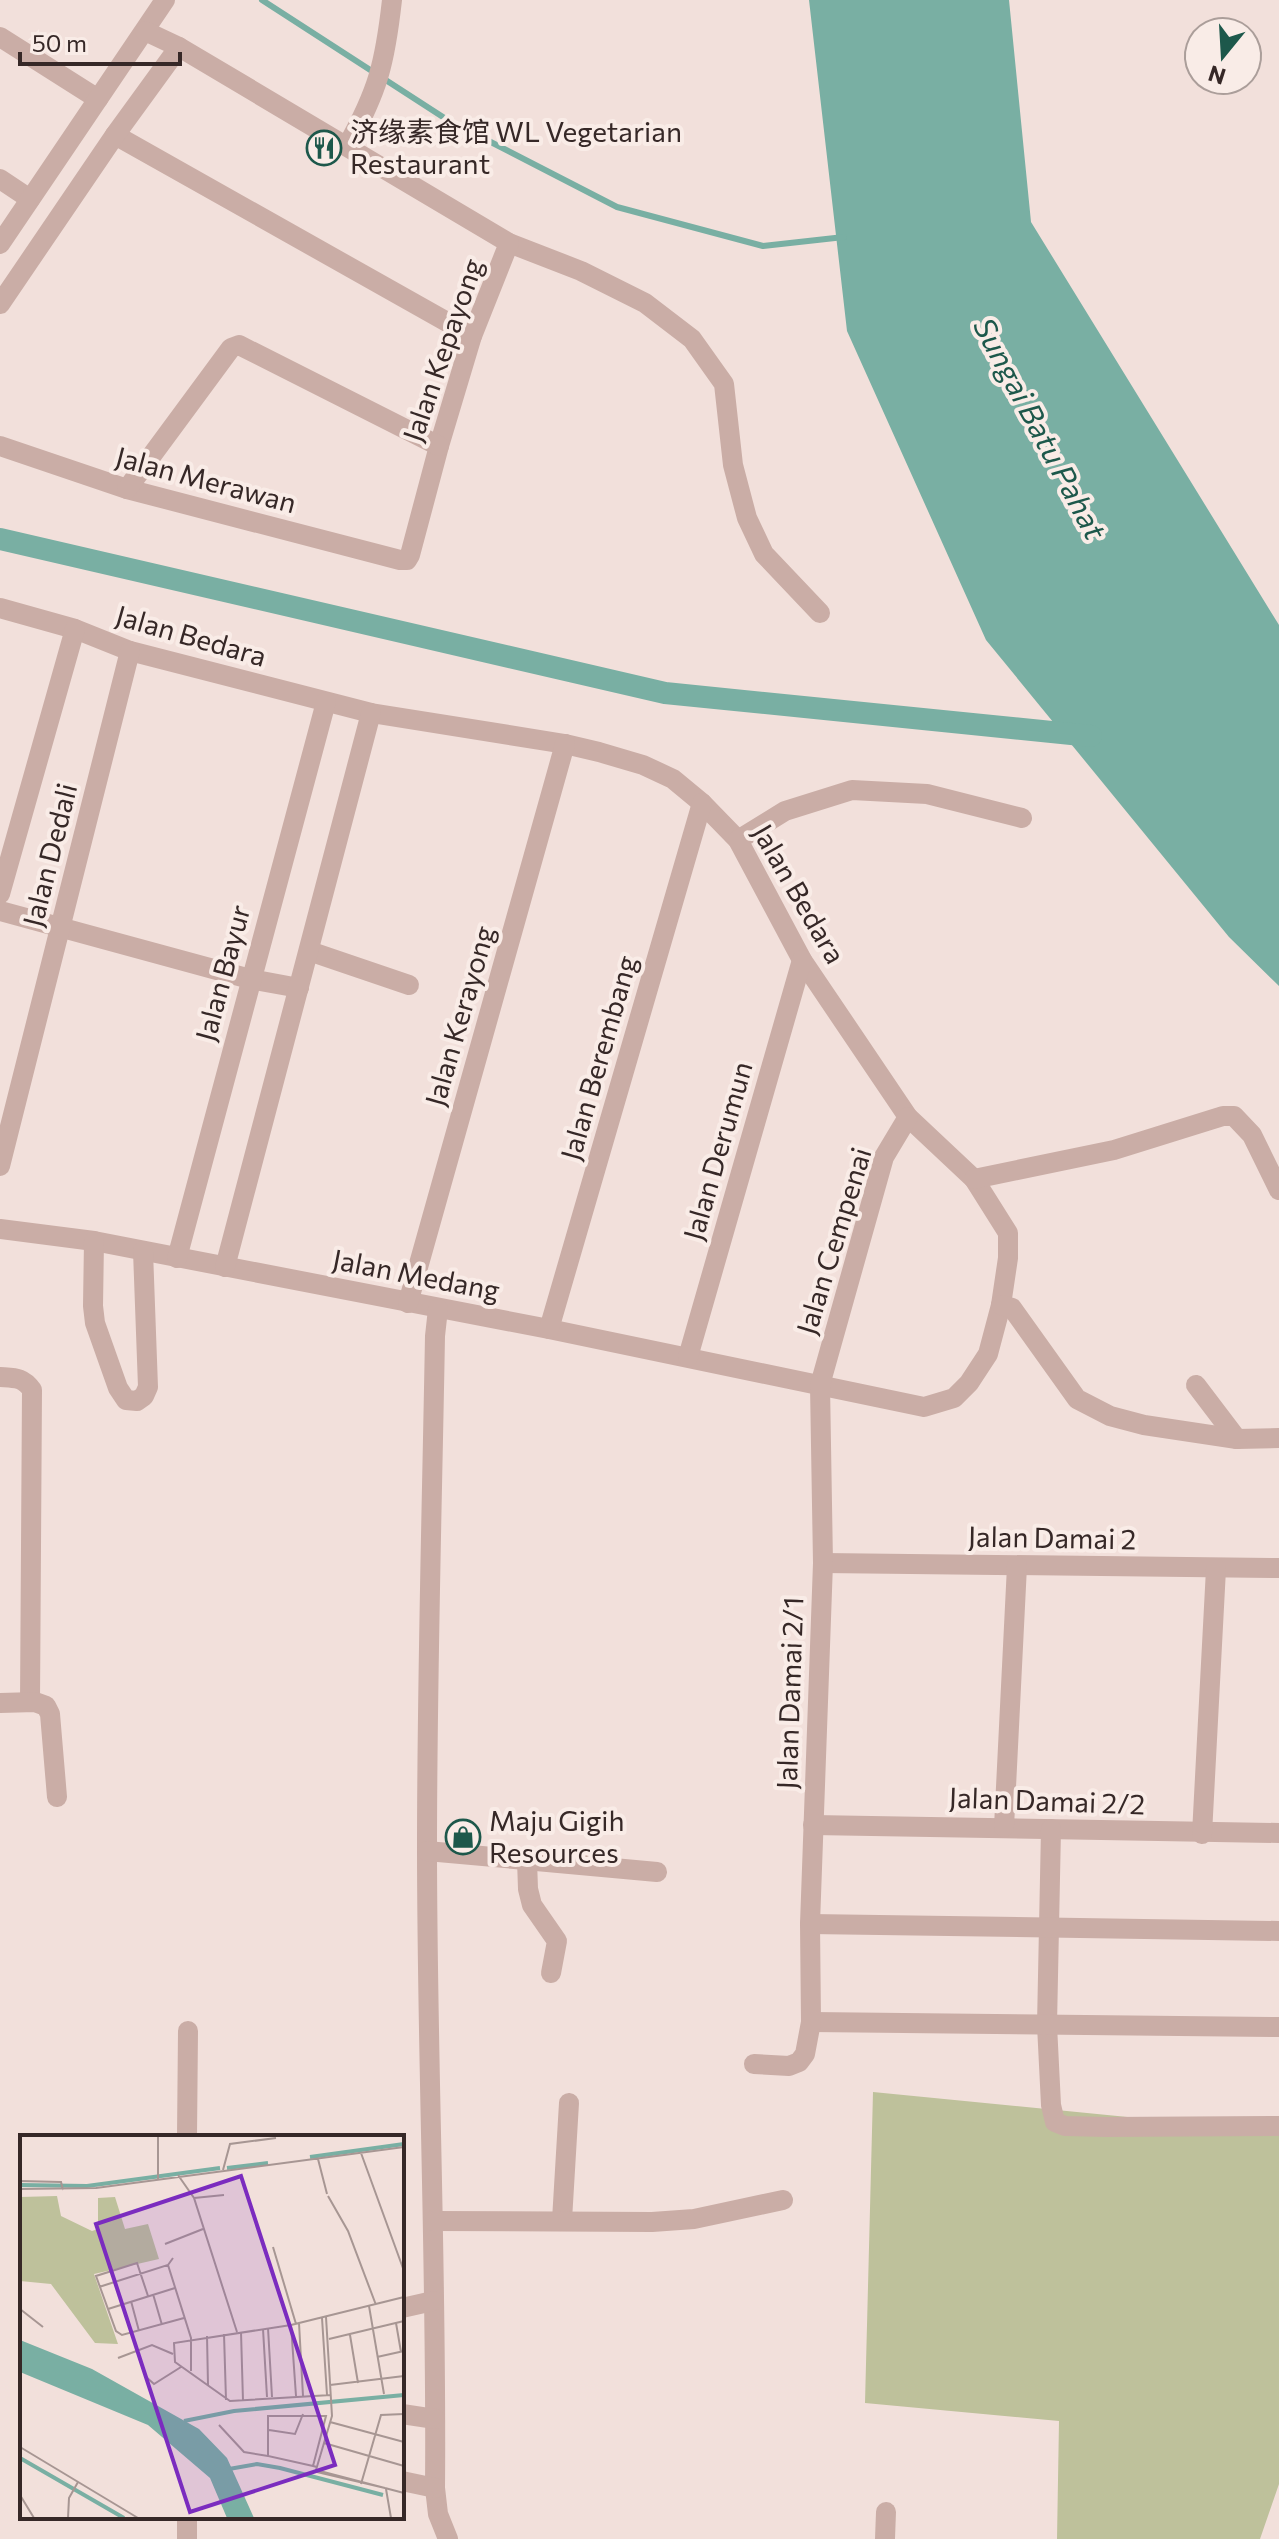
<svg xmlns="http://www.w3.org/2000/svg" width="1279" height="2539" font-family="Commissioner,'Noto Sans SC',sans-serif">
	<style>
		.green { fill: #bec19b }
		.water { fill: #79afa3 }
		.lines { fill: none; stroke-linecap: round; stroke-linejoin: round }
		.stream { stroke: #79afa3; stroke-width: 6 }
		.canal { stroke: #79afa3; stroke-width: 22 }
		.minor { stroke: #caada6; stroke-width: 20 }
		.labels { text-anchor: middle; stroke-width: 8; stroke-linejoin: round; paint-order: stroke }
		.poi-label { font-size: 28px; fill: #362827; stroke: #f9ece7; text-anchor: start }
		.street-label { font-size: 28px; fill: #362827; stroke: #f9ece7 }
		.water-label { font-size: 30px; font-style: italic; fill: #1d584b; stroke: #f9ece7 }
		.inset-river { fill: none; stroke: #79afa3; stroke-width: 4 }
		.inset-road { fill: none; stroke: #a79693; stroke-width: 2 }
		.view { fill: #7b2cbf; fill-opacity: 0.15; stroke: #7b2cbf; stroke-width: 4 }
		.inset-edge { fill: none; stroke: #362827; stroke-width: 4 }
	</style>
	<rect width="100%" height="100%" fill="#f2e0db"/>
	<path class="green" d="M873 2092 1279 2132V2484L1260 2539H1057L1059 2421 865 2403Z"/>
	<path class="water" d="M809 0H1009L1031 222 1279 625V986L1229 937 986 640 847 331Z"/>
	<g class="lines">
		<path class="stream" d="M262 0 446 119 617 207 763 246 844 237"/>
		<path class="canal" d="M0 539 665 693 1091 736"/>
		<g class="minor">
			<path d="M0 37 98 99"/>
			<path d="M115 135 472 336"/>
			<path d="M347 146C378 91 385 63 392 0"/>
			<path d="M0 179 30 199"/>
			<path d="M509 243 581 271 645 303 692 339 724 384 733 465 747 518 764 554 820 613"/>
			<path d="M0 244 165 0"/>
			<path d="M0 304 115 135 179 47"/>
			<path d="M0 446 127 489 400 560H407L410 555 439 446 472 336 509 243 179 47 145 31"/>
			<path d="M127 489 231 348 239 345 439 446"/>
			<path d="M0 608 75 629 130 651 371 713 565 744 599 752 643 765 673 779 702 803 738 840 802 960 908 1117 974 1179 1008 1233V1258L1001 1305 988 1354 969 1383 954 1398 924 1407 549 1329 94 1241 0 1229"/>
			<path d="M738 840 785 811 852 790 927 794 1022 818"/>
			<path d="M0 894 75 629"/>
			<path d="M0 911 250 979 299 988"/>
			<path d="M309 951 409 985"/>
			<path d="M0 1166 130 651"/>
			<path d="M974 1179 1114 1150 1223 1116H1234L1252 1135 1279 1190"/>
			<path d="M94 1241 93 1306 95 1323 118 1388 126 1400 137 1401 144 1396 148 1387 143 1251"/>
			<path d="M177 1258 326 702"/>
			<path d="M225 1267 371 713"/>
			<path d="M408 1303 565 744"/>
			<path d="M1001 1305 1012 1308 1077 1399 1110 1416 1144 1425 1237 1439 1279 1438"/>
			<path d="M438 1309 435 1336C432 1506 427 1677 427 1848 427 2062 437 2275 435 2488L438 2514 448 2539"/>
			<path d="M549 1329 702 803"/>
			<path d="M688 1357 802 960"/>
			<path d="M0 1377C15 1378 23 1377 32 1390L30 1702"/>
			<path d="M1196 1385 1237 1439"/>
			<path d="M823 1563 1279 1568"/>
			<path d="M0 1703 35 1702 46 1706 50 1714 57 1797"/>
			<path d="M813 1825 1279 1833"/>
			<path d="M1004 1827 1017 1566"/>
			<path d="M1051 1829 1047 2025 1051 2105 1055 2122 1065 2126 1106 2127 1279 2126"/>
			<path d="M1202 1834 1216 1569"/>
			<path d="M427 1851 657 1872"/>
			<path d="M527 1860 528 1889 532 1905 557 1941 551 1973"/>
			<path d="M810 1924 1279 1931"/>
			<path d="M811 2022 1279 2027"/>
			<path d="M754 2064 789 2066 799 2062 805 2054 811 2022 810 1924 823 1563 820 1385 884 1157 908 1117"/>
			<path d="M187 2137 188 2031"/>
			<path d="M562 2220 569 2103"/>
			<path d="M433 2221 652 2222 694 2219 783 2200"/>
			<path d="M402 2308 433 2301"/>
			<path d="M402 2414 435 2419"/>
			<path d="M402 2481 435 2488"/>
			<path d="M187 2517V2539"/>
			<path d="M885 2539 886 2512"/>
		</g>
	</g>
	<defs>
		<g id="restaurant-ring" transform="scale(1.8)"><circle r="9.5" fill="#f9ece7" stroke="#1d584b" stroke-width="1.5"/><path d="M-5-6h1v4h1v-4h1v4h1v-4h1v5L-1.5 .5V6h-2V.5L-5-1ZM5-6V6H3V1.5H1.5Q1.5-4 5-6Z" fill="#1d584b"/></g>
		<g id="shop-ring" transform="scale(1.8)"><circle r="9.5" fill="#f9ece7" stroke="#1d584b" stroke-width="1.5"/><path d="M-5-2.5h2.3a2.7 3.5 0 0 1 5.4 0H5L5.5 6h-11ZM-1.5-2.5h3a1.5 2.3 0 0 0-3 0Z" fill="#1d584b"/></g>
	</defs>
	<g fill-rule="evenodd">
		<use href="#restaurant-ring" x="324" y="148"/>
		<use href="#shop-ring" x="463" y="1837"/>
	</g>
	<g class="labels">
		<g class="poi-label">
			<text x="350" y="142">济缘素食馆 WL Vegetarian<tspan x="350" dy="32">Restaurant</tspan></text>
			<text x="489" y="1831">Maju Gigih<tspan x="489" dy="32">Resources</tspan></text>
		</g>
		<g class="street-label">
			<text transform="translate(443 350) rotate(-71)" y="10">Jalan Kepayong</text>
			<text transform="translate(206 480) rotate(15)" y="10">Jalan Merawan</text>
			<text transform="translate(191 636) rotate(16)" y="10">Jalan Bedara</text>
			<text transform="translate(50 855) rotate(-76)" y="10">Jalan Dedali</text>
			<text transform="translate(799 894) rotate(60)" y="10">Jalan Bedara</text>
			<text transform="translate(223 973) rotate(-75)" y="10">Jalan Bayur</text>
			<text transform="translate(460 1016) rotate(-74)" y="10">Jalan Kerayong</text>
			<text transform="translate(599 1058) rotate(-74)" y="10">Jalan Berembang</text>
			<text transform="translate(718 1151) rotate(-74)" y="10">Jalan Derumun</text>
			<text transform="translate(834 1241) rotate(-73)" y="10">Jalan Cempenai</text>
			<text transform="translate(416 1275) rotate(11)" y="10">Jalan Medang</text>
			<text transform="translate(1052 1538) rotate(1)" y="10">Jalan Damai 2</text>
			<text transform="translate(790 1693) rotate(-88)" y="10">Jalan Damai 2/1</text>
			<text transform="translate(1047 1801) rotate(2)" y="10">Jalan Damai 2/2</text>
		</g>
		<g class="water-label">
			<text transform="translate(1039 429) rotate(62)" y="10">Sungai Batu Pahat</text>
		</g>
	</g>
	<g transform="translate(20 2135)">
		<rect width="384" height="384" fill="#f2e0db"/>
		<path d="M37 61 41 81 72 96 78 94V63L95 62 105 94 128 89 139 124 74 139 98 209 75 208 31 149 0 146V62Z" fill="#bec19b"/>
		<path d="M0 205 72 234 179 294 207 323 234 383H207L190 343 128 290 0 237Z" fill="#79afa3"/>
		<path class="inset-river" d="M290 22 384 9M207 33 248 28M0 50 67 51 200 33M164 286 214 276 384 260M0 323 104 383M209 334 237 329 260 333 363 360"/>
		<path class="inset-road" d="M341 18 384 136M298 24 307 59M203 35 210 9 256 3M158 40 174 63 217 197M138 44V1M0 46 41 47 43 55M0 54 76 53 384 12M308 61 328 96 356 170M174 63 204 60M145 109 183 94M253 112 276 189M148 130 171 203V236M79 152 148 130 153 123M133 159 142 190M128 161 117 128 76 141 96 196 102 200 164 183M111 166 119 196M349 171 364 259M0 174 23 192M88 174 155 153M302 183 307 260M279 188 283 261M376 188 381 217M271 190 276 261M248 193 252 262M243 194 247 262M221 197 223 266M204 199 206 265M330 200 338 248M187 201 188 250M309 204 384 186M357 222 384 216M98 223 132 210 153 219M125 241 134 249 161 232M310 250 384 241M311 260 210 266 155 227 154 208 271 190 384 162M310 287 384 307M199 290 224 317 248 321M249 295 275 299 283 279M304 308 384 331M0 312 118 383M293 331 306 281H248V321L293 331 297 332M296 335 312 281 306 182M296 335 384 358M297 337 365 353M341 349 361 280 384 279M366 354 371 383M0 360 14 383M48 383 49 363 58 347"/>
		<path class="view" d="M221 41 315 330 170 377 76 89Z"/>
		<rect width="384" height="384" class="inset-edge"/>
	</g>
	<g transform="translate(1223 56) rotate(198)"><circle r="38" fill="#f9ece7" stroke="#ab9e9a" stroke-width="2"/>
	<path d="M0-6L14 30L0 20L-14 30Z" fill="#1d584b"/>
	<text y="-12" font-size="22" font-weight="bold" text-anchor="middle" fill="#362827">N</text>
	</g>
	<path d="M20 52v12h160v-12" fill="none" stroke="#362827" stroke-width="4"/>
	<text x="32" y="52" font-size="24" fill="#362827" stroke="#f9ece7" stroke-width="6" paint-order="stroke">50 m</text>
</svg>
